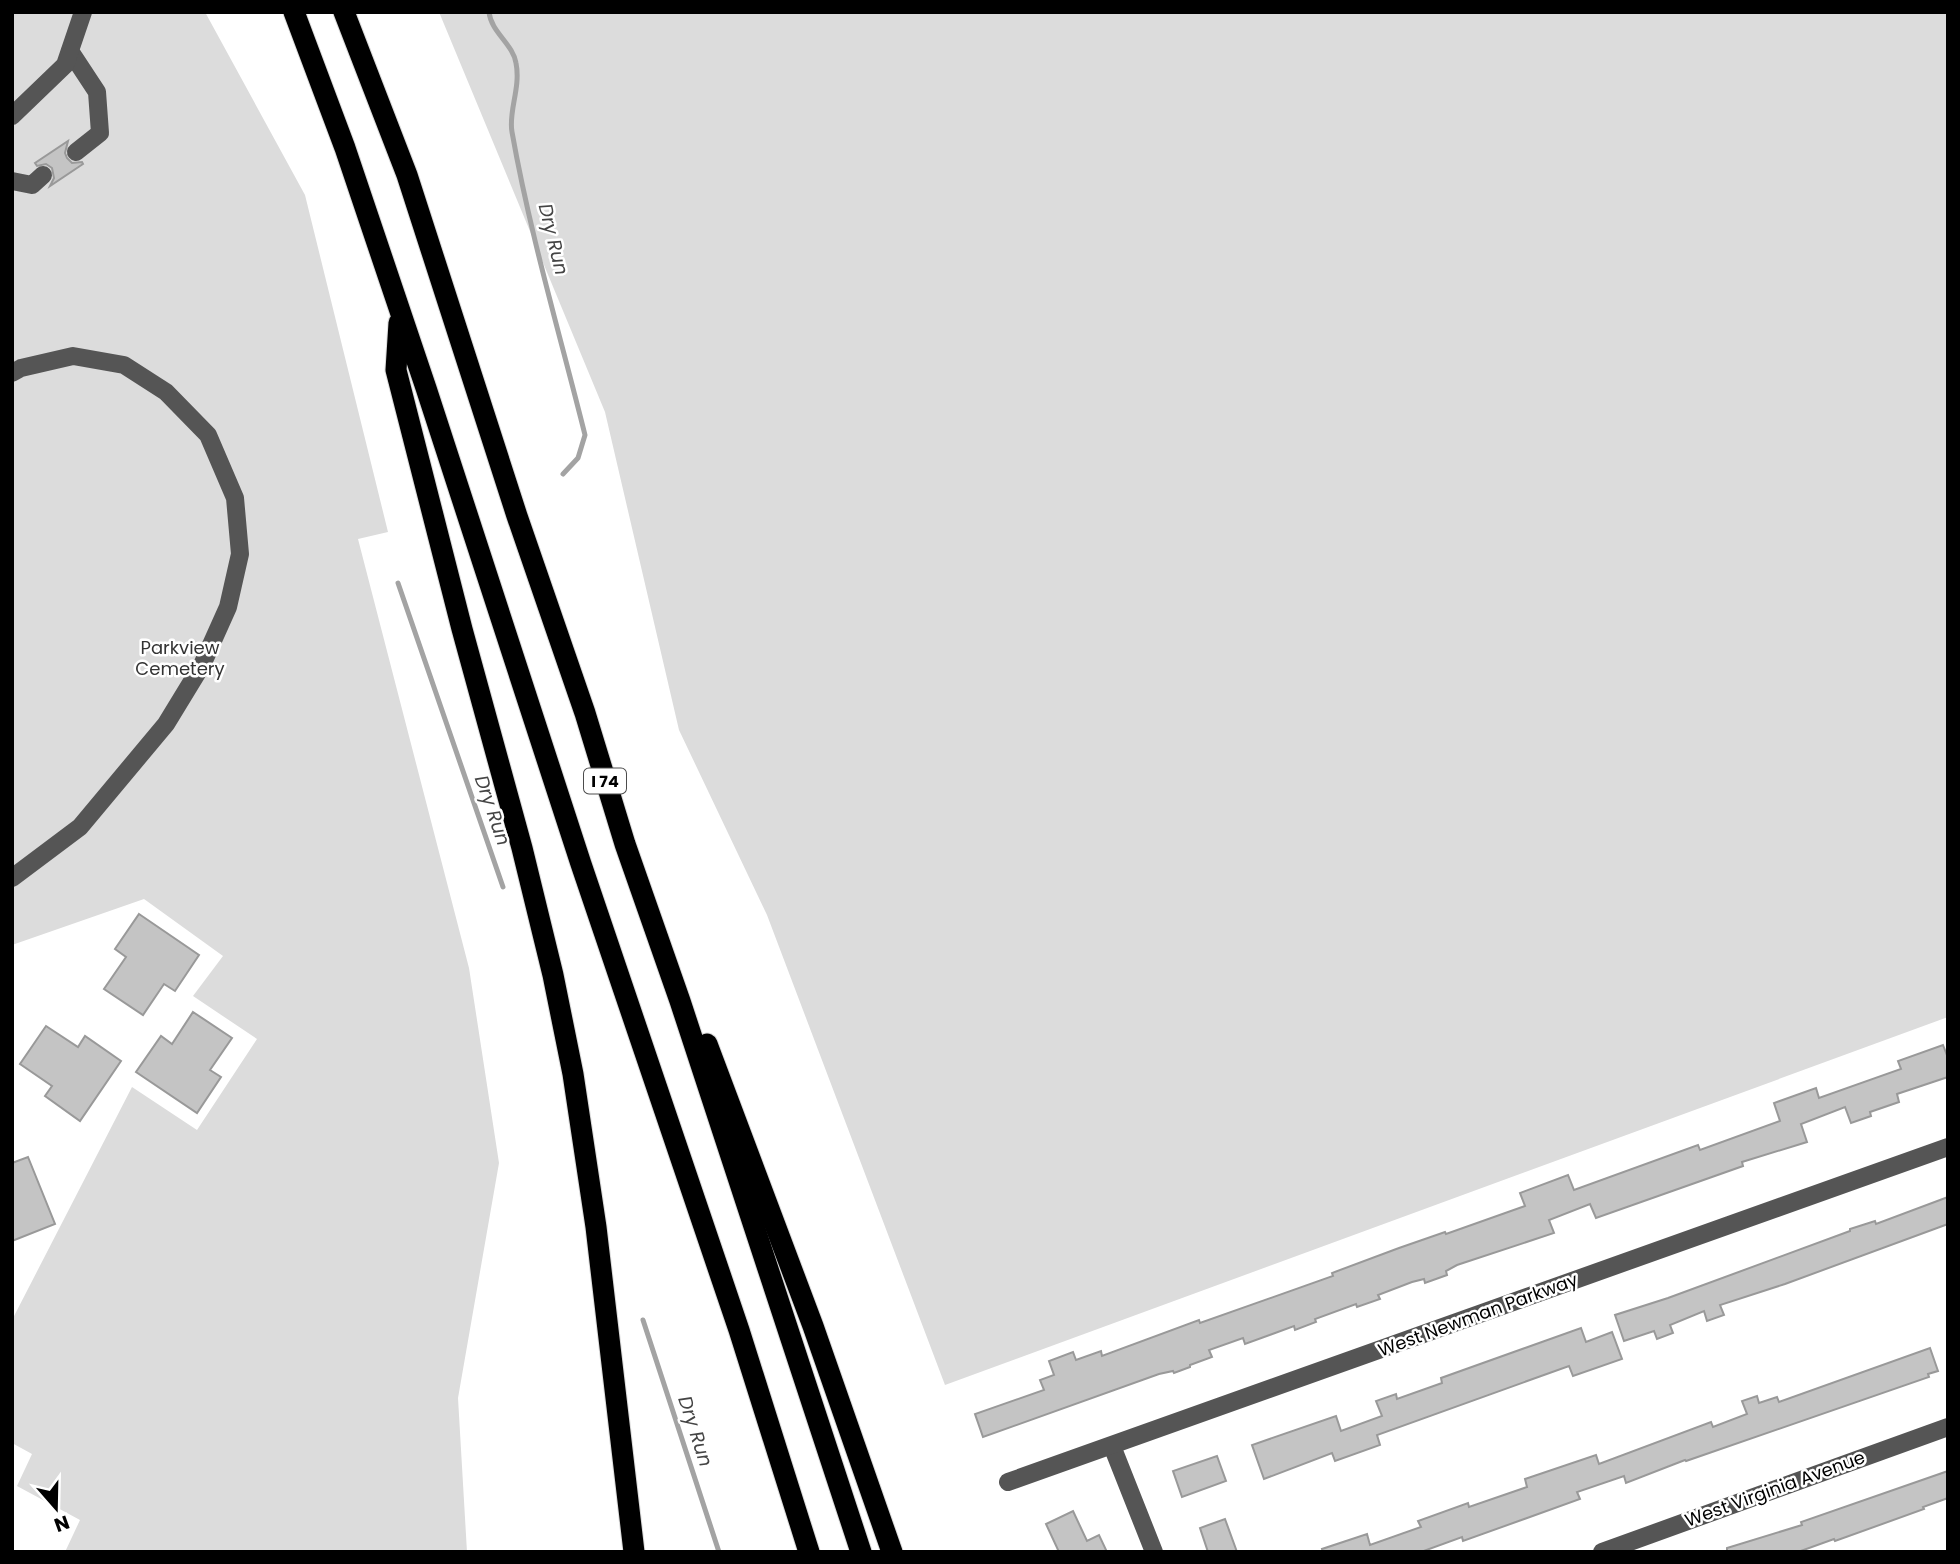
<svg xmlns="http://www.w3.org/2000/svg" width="1960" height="1564" font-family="Poppins,sans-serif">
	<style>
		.green { fill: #dcdcdc }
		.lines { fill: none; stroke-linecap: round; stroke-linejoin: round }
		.stream { stroke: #a3a3a3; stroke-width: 5 }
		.building { fill: #c4c4c4; stroke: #999; stroke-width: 2 }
		.highway-casing { stroke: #dbdbdb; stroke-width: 23 }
		.minor { stroke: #555; stroke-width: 18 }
		.highway { stroke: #000; stroke-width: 21 }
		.labels { text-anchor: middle; stroke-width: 5; stroke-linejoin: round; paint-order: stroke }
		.shield { fill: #fff; stroke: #4c4c4c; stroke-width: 2 }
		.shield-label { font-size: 16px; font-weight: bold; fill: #000 }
		.park-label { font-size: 18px; fill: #333; stroke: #fff }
		.street-label { font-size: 18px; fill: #000; stroke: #fff }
		.water-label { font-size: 19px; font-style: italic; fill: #444; stroke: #fff }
	</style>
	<rect width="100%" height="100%" fill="#fff"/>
	<g class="green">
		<path d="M12 12H205L305 195 388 532 358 539 469 968 499 1163 458 1398 467 1552H65L80 1520 17 1486 32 1454 12 1443V1320L132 1087 197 1130 257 1039 193 996 223 956 144 899 12 945Z"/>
		<path d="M439 12H1948V1017L945 1385 767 915 679 730 605 412Z"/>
	</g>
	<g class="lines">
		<g class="stream">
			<path d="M489 12C491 32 513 44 516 63 521 88 508 112 512 132 530 234 560 335 585 435L578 458 563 474"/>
			<path d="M398 583 503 887"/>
			<path d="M643 1320 719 1552"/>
		</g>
	</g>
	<g class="building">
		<path d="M68 141 65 153 67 158 72 163 82 162 83 164 50 186 54 178 52 168 46 164 37 166 35 163Z"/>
		<path d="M139 914 199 955 175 991 164 984 143 1015 104 989 126 957 115 949Z"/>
		<path d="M193 1012 232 1038 210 1070 221 1077 197 1113 136 1072 161 1036 172 1044Z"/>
		<path d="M46 1026 78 1047 85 1036 121 1061 80 1121 45 1096 52 1086 20 1064Z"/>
		<path d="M1943 1045 1948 1058V1077L1897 1094 1899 1102 1870 1112 1871 1116 1851 1123 1845 1107 1801 1124 1807 1142 1742 1162 1743 1166 1596 1218 1590 1204 1549 1220 1554 1233 1457 1265 1446 1271 1447 1275 1425 1283 1424 1279 1412 1282 1378 1295 1380 1299 1357 1307 1356 1304 1315 1319 1316 1322 1295 1330 1294 1326 1245 1344 1243 1338 1209 1350 1212 1357 1190 1365V1367L1174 1373 1173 1371 1159 1374 983 1437 975 1414 1044 1390 1040 1380 1054 1375 1049 1361 1073 1352 1076 1360 1101 1351 1102 1356 1199 1320 1200 1323 1333 1276 1332 1273 1399 1248 1445 1232 1446 1234 1525 1206 1520 1193 1568 1175 1574 1190 1698 1145 1700 1150 1780 1121 1774 1103 1816 1088 1819 1098 1901 1069 1898 1061Z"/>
		<path d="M28 1157 55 1224 12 1241V1163Z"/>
		<path d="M1948 1197V1224L1785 1284 1720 1305 1724 1315 1707 1321 1704 1311 1670 1325 1673 1333 1657 1339 1654 1331 1624 1341 1615 1315 1668 1298 1850 1231V1229L1875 1221 1876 1224Z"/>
		<path d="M1581 1328 1586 1342 1612 1332 1622 1359 1573 1376 1569 1366 1377 1435 1380 1445 1335 1461 1332 1453 1264 1479 1252 1445 1336 1416 1341 1431 1382 1416 1376 1401 1396 1394 1397 1399 1442 1383 1441 1378Z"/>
		<path d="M1930 1348 1938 1371 1928 1374 1929 1377 1686 1461 1685 1460 1626 1483 1624 1476 1577 1492 1580 1499 1463 1541 1462 1537 1421 1552H1323L1322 1549 1367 1534 1370 1545 1421 1527 1418 1521 1468 1503 1469 1507 1527 1487 1525 1479 1596 1455 1599 1464 1711 1422 1713 1427 1747 1414 1742 1401 1757 1396 1759 1403 1777 1397 1779 1402Z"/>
		<path d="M1217 1456 1226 1481 1182 1497 1173 1471Z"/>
		<path d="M1948 1471V1498L1923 1507 1924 1509 1835 1541 1834 1539 1798 1552H1727V1548L1802 1525 1801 1522Z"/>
		<path d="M1073 1511 1087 1541 1099 1535 1107 1552H1059L1046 1524Z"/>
		<path d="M1225 1519 1237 1552H1208L1200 1528Z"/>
	</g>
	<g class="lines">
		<g class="highway-casing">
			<g id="highway">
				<path d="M294 12 345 148 426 388 581 864 739 1330 809 1552"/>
				<path d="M344 12 407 175 517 516 585 713 625 844 680 1001 861 1552"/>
				<path d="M399 323 396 370 462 629 522 848 553 975 573 1074 596 1227 634 1552"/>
				<path d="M707 1044 813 1326 892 1552"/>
			</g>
		</g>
		<g class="minor">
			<path d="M70 51 97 92 100 133 76 152"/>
			<path d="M12 116 65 65 83 12"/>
			<path d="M12 181 32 185 43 175"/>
			<path d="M12 373 21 368 73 356 124 365 166 392 208 435 235 498 240 554 228 607 202 665 166 724 80 827 12 878"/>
			<path d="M1112 1446 1154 1552"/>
			<path d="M1008 1482 1948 1147"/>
			<path d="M1602 1552 1948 1427"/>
		</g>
		<use href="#highway" class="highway"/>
	</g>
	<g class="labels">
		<rect class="shield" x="584" y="768.5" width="42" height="25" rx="5"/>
		<g class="shield-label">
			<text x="605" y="787">I 74</text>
		</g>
		<g class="park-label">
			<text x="180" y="654">Parkview<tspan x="180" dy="21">Cemetery</tspan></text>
		</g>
		<g class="street-label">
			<text transform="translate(1478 1315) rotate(-20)" y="6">West Newman Parkway</text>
			<text transform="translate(1775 1489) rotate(-20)" y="6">West Virginia Avenue</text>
		</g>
		<g class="water-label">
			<text transform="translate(554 239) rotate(76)" y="7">Dry Run</text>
			<text transform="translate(493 810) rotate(71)" y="7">Dry Run</text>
			<text transform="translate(696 1431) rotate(72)" y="7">Dry Run</text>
		</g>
	</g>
	<rect width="1960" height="1564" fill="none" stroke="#000000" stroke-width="28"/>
	<g transform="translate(56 1508) rotate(160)" stroke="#ffffff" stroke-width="5" paint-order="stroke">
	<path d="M0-5L12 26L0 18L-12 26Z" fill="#000000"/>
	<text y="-10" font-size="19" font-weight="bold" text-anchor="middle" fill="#000000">N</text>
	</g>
</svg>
